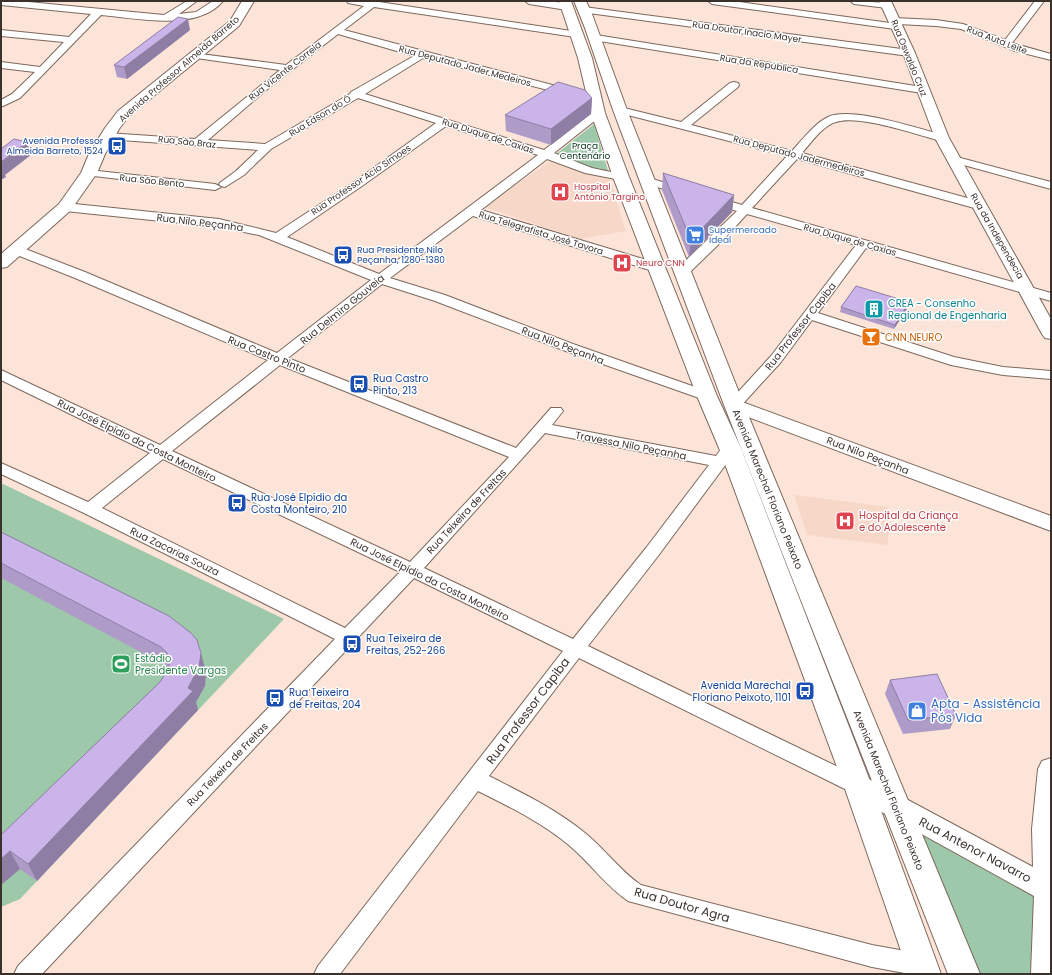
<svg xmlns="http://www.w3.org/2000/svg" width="1052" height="975" font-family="Poppins,sans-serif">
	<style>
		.built { fill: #f7d7c8 }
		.green { fill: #9dc9aa }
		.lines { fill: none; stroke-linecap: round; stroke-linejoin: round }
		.minor-casing { stroke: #7d685d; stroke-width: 2 }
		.tertiary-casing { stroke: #7d685d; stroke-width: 2 }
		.secondary-casing { stroke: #7d685d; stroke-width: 2 }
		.primary-casing { stroke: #7d685d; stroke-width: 2 }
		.minor { fill: #fff; fill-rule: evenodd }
		.tertiary { fill: #fff; fill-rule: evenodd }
		.secondary { fill: #fff; fill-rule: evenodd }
		.primary { fill: #fff; fill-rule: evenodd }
		.wall { fill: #af9bc8 }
		.shaded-wall { fill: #8e7ea3 }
		.building { fill: #cbb4e9; stroke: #8e7ea3 }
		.labels { text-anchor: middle; stroke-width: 3; stroke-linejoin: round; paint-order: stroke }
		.far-street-label { font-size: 9px; fill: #3b322d; stroke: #fff }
		.far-transit-label { font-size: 9px; fill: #164399; stroke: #fff; text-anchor: end }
		.far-park-label { font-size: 9px; fill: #08341c; stroke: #fff }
		.far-health-label { font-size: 9px; fill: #be3a42; stroke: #fff; text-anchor: start }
		.far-shop-label { font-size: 9px; fill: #366cbe; stroke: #fff; text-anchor: start }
		.street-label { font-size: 10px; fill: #3b322d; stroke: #fff }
		.culture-label { font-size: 10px; fill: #0d838f; stroke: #fff; text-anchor: start }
		.food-label { font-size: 10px; fill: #c56008; stroke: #fff; text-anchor: start }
		.transit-label { font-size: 10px; fill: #164399; stroke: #fff; text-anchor: start }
		.health-label { font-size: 10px; fill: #be3a42; stroke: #fff; text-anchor: start }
		.leisure-label { font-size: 10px; fill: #27864d; stroke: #fff; text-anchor: start }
		.near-shop-label { font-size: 12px; fill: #366cbe; stroke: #fff; text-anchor: start }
		.near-street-label { font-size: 12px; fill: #3b322d; stroke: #fff }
	</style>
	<rect width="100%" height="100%" fill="#fde4d8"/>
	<g class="built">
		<path d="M549 162 609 177 626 231 580 239 484 207Z"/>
		<path d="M794 495 888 507V545L807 535Z"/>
	</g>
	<g class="green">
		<path d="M594 124 609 174 551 158Z"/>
		<path d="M1 483 284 619 20 899 1 907Z"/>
		<path d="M911 823 1038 892V974H973Z"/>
	</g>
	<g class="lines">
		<g class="minor-casing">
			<g id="minor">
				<path d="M1 1H18L164 15 187 1H197L179 14 196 12 213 1H223C197 32 136 18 101 15L20 98 3 106H1V100L12 94 35 72 1 68V62L40 67 64 42 1 36V30L69 37 91 14 1 5Z"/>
				<path d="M347 1H380L379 2 578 32V36L575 37 374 7 344 30 575 91 576 93 571 96 423 58 365 94 544 150 594 111H602L603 113 602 115 554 153 592 168 625 175 627 177 625 179 621 180 585 173 547 159 481 210 663 265 664 268 658 272 653 271 473 216 390 278 445 295 573 344 712 393 714 396 712 399H702L563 350 435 301 382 284 288 358 516 448 551 408H561L563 411 552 425 716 456C722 448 725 441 735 444L738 448 735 452 658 556 588 646 865 780 868 786 865 792 858 795 851 792 579 658 489 776C522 793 556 809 585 833 605 849 620 871 641 885L872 945 922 954 930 957 933 965 930 973 910 974 872 967 628 901C606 886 591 864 570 846 543 823 510 807 478 791L340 974H314L318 966 563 651 414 578 42 974H14L18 966 335 639 84 513 1 474V463L88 502 150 453 1 380V370L160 445 268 360 75 278 12 253 10 250 16 246 20 247 85 272 277 353 371 280 259 235 219 227 65 211 59 207 65 203 219 219 276 233 354 182 436 123 358 98 271 149 244 175 225 187 221 186 219 184 221 182 236 171 258 150 107 139 102 136 107 133 195 139 280 70 196 58 191 55 193 53 286 65 364 6 348 3ZM338 34 414 56 351 92 350 94 265 144 208 140 265 91ZM446 126 538 155 379 274 287 237 362 186ZM280 365 509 457 410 562 172 451ZM545 433 709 465 646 548 573 639 424 568ZM163 459 400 572 345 628 102 508Z"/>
				<path d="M525 1C536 1 564 0 572 7L567 10 529 4Z"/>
				<path d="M708 1H732L890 23 891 19 894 18 936 20 963 24 1005 40 1035 1H1044L1012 43 1051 54V60L1015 51 961 29 936 26 898 24 900 26 895 29 712 4Z"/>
				<path d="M850 1 890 3 891 5 887 8 854 4Z"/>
				<path d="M584 7 909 50 914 53 909 56 581 12 579 10Z"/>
				<path d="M596 35 922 87 927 90 922 93 593 40V36Z"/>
				<path d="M734 82 738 83 739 85 738 87 691 125 792 151C803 139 814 124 828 117 852 106 919 129 946 136L947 138 942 141C917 135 859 114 836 122 822 126 811 143 802 153L982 202 984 205 978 209 797 159 752 208 1051 293V301L866 248 818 313 954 357 1003 367 1051 371V379L1003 375 951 365 812 320 781 362 739 408H729L727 405 729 402 771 356 856 245 747 214 724 239 687 275H677L676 272 677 269 737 211 708 203 706 200 708 197 712 196 742 205 787 156 616 112 615 110 620 107 681 122 730 83Z"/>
				<path d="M953 156 1051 182V189L949 161 947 159 949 157Z"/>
				<path d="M89 170 215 184 221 187 215 190 85 175 83 173Z"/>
				<path d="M649 178 686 189 688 191 682 195 645 183 643 181Z"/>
			</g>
		</g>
		<g class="tertiary-casing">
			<g id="tertiary">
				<path d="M879 1H891L915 53 949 138 1051 319V339L1045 338 1042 334 935 138 903 53Z"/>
				<path d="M734 399 1051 516V531L727 409 725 405 727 401Z"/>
				<path d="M1051 758V974H1031L1034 896 849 794 845 786 849 778 858 775 867 778 1033 867 1032 829 1038 769 1042 761Z"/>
			</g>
		</g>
		<g class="secondary-casing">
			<path id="secondary" d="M242 1H254L239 26 128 117 119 129 105 154 97 173 71 210 7 267 1 268V254L59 204 81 173 89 154 105 128 118 111 230 21Z"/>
		</g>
		<g class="primary-casing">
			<g id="primary">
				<path d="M559 1H571L592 58 605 113 629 177 717 396 741 448 872 786 941 974H909L844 786 719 448 697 396 613 177 591 113 578 58Z"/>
				<path d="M574 1H586L592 14 627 110 744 405 980 974H948L724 405 613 110 585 28Z"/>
			</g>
		</g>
		<use href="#minor" class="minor"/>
		<use href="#tertiary" class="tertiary"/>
		<use href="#secondary" class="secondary"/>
		<use href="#primary" class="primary"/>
	</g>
	<g class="wall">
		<path d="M190 30 127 79 117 77 114 65Z"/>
		<path d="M592 98 591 114 551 145 506 131 505 115Z"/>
		<path d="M663 173 734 195 732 212 689 257 662 190Z"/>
		<path d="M841 307H908L894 329 840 312Z"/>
		<path d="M1 532 206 672 205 686 196 702 198 710 37 881 20 869 1 885V835L160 682 168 670 169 667 167 666 1 578Z"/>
		<path d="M890 680 956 715 950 729 903 734 885 694Z"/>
	</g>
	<g class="shaded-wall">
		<path d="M188 19 190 30 127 79 124 67Z"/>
		<path d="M592 98 591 114 551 145V129Z"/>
		<path d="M27 142 31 155 5 175 6 177 1 180V162Z"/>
		<path d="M734 195 732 212 689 257 691 240Z"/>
		<path d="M909 302 908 307 894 329 895 325Z"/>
		<path d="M201 653 206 672 205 686 196 702 198 710 37 881 28 864 188 688Z"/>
		<path d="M10 851 20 869 1 885V859Z"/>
	</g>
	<g class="building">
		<path d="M178 17 188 19 124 67 114 65Z"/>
		<path d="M558 82 585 90 592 98 551 129 505 115Z"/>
		<path d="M14 139 27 142 1 162V149Z"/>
		<path d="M663 173 734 195 691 240Z"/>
		<path d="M856 286 909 302 895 325 841 307Z"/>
		<path d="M1 532 169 616 191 633 197 640 201 653 199 667 188 688 193 691 28 864 10 851 1 859V835L160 682 168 670 170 661 168 654 161 647 1 563Z"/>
		<path d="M937 674 956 715 908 720 890 680Z"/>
	</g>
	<defs>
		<g id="bus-square" transform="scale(1)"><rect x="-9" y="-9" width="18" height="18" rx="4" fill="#1a4fb4" stroke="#fff"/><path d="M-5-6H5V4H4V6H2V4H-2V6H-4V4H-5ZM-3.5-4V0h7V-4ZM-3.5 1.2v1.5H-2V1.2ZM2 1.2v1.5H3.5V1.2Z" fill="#fff"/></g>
		<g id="hospital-square" transform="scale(1)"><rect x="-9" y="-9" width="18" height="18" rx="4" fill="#e0444e" stroke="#fff"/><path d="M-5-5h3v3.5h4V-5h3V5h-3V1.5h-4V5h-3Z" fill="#fff"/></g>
		<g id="supermarket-square" transform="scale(1)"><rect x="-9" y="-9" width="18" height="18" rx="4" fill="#3f7fe0" stroke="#fff"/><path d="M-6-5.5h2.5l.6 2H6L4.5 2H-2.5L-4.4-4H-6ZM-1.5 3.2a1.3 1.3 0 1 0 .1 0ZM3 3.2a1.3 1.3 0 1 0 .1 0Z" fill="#fff"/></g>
		<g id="building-square" transform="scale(1)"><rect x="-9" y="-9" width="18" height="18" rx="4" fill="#0f9aa8" stroke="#fff"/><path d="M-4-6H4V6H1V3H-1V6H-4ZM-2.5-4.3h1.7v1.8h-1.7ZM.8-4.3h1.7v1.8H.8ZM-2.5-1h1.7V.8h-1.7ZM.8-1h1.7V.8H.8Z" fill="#fff"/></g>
		<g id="bar-square" transform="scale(1)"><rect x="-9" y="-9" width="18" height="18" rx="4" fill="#e8710a" stroke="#fff"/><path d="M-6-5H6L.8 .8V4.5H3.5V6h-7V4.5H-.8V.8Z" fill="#fff"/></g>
		<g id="stadium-square" transform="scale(1)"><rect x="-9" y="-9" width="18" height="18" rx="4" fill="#2e9e5b" stroke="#fff"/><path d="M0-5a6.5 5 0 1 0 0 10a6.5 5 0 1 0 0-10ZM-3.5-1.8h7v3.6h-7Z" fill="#fff"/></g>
		<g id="shop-square" transform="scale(1)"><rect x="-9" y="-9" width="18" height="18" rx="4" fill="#3f7fe0" stroke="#fff"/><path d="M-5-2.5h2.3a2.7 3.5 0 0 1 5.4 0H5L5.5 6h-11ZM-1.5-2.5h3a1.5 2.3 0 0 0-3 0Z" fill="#fff"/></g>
	</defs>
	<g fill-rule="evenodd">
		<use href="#bus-square" x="117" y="146"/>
		<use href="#hospital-square" x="560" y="192"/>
		<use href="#supermarket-square" x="695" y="235"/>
		<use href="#bus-square" x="343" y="255"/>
		<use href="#hospital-square" x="622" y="263"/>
		<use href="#building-square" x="874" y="309"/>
		<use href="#bar-square" x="871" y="337"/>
		<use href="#bus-square" x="359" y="384"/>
		<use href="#bus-square" x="237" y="503"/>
		<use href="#hospital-square" x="845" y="521"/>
		<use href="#bus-square" x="352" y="644"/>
		<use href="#stadium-square" x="121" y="664"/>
		<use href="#bus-square" x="805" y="691"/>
		<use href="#bus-square" x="275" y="698"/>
		<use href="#shop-square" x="917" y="711"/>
	</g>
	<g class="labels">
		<g class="far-street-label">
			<text transform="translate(747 32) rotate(8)" y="3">Rua Doutor Inacio Mayer</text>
			<text transform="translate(997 40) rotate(21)" y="3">Rua Auta Leite</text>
			<text transform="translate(909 58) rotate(68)" y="3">Rua Oswaldo Cruz</text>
			<text transform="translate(759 64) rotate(9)" y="3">Rua da República</text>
			<text transform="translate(465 66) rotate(15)" y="3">Rua Deputado Jader Medeiros</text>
			<text transform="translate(179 69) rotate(-41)" y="3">Avenida Professor Almeida Barreto</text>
			<text transform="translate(285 71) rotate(-38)" y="3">Rua Vicente Correia</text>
			<text transform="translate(320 116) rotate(-31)" y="3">Rua Edson do Ó</text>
			<text transform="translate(488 136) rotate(18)" y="3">Rua Duque de Caxias</text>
			<text transform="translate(187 142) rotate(6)" y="3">Rua São Braz</text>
			<text transform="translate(799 156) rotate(15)" y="3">Rua Deputado Jadermedeiros</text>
			<text transform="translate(361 180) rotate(-34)" y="3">Rua Professor Acio Simoes</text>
			<text transform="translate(152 181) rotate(6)" y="3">Rua São Bento</text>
			<text transform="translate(541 233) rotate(17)" y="3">Rua Telegrafista José Tavora</text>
			<text transform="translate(997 236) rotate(60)" y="3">Rua da Independecia</text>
			<text transform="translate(850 240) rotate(16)" y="3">Rua Duque de Caxias</text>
		</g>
		<g class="far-transit-label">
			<text x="103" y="144">Avenida Professor<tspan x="103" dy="10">Almeida Barreto, 1524</tspan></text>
			<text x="357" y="253" text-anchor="start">Rua Presidente Nilo<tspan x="357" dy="10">Peçanha, 1280-1380</tspan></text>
		</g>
		<g class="far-park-label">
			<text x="585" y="149">Praça<tspan x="585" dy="10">Centenário</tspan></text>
		</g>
		<g class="far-health-label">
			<text x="574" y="190">Hospital<tspan x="574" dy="10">Antônio Targino</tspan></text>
			<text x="636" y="266">Neuro CNN</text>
		</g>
		<g class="far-shop-label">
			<text x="709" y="233">Supermercado<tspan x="709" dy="10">Ideal</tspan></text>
		</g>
		<g class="street-label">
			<text transform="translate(200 222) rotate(7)" y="4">Rua Nilo Peçanha</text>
			<text transform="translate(342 309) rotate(-39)" y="4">Rua Delmiro Gouveia</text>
			<text transform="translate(800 326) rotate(-52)" y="4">Rua Professor Capiba</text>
			<text transform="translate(563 345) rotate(21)" y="4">Rua Nilo Peçanha</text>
			<text transform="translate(267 354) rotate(22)" y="4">Rua Castro Pinto</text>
			<text transform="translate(137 440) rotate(26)" y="4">Rua José Elpídio da Costa Monteiro</text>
			<text transform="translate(631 445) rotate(11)" y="4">Travessa Nilo Peçanha</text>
			<text transform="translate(868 455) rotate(21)" y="4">Rua Nilo Peçanha</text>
			<text transform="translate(768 489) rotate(68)" y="4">Avenida Marechal Floriano Peixoto</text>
			<text transform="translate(466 511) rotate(-47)" y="4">Rua Teixeira de Freitas</text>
			<text transform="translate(175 551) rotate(26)" y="4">Rua Zacarias Souza</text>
			<text transform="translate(430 579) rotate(26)" y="4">Rua José Elpídio da Costa Monteiro</text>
			<text transform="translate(227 764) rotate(-46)" y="4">Rua Teixeira de Freitas</text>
			<text transform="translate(889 790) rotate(68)" y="4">Avenida Marechal Floriano Peixoto</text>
		</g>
		<g class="culture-label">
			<text x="888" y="307">CREA - Consenho<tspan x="888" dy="12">Regional de Engenharia</tspan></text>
		</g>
		<g class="food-label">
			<text x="885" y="341">CNN NEURO</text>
		</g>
		<g class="transit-label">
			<text x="373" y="382">Rua Castro<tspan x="373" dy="12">Pinto, 213</tspan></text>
			<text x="251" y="501">Rua José Elpídio da<tspan x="251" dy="12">Costa Monteiro, 210</tspan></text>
			<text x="366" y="642">Rua Teixeira de<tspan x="366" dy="12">Freitas, 252-266</tspan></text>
			<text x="791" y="689" text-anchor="end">Avenida Marechal<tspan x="791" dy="12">Floriano Peixoto, 1101</tspan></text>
			<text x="289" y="696">Rua Teixeira<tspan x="289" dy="12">de Freitas, 204</tspan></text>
		</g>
		<g class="health-label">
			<text x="859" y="519">Hospital da Criança<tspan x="859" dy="12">e do Adolescente</tspan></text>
		</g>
		<g class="leisure-label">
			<text x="135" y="662">Estádio<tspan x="135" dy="12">Presidente Vargas</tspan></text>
		</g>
		<g class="near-shop-label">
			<text x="931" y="708">Apta - Assistência<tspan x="931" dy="14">Pós Vida</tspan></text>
		</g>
		<g class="near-street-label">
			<text transform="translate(528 711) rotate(-53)" y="4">Rua Professor Capiba</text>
			<text transform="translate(975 850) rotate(28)" y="4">Rua Antenor Navarro</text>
			<text transform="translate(682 905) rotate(16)" y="4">Rua Doutor Agra</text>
		</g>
	</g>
	<rect width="1052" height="975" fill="none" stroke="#3b322d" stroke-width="4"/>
</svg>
